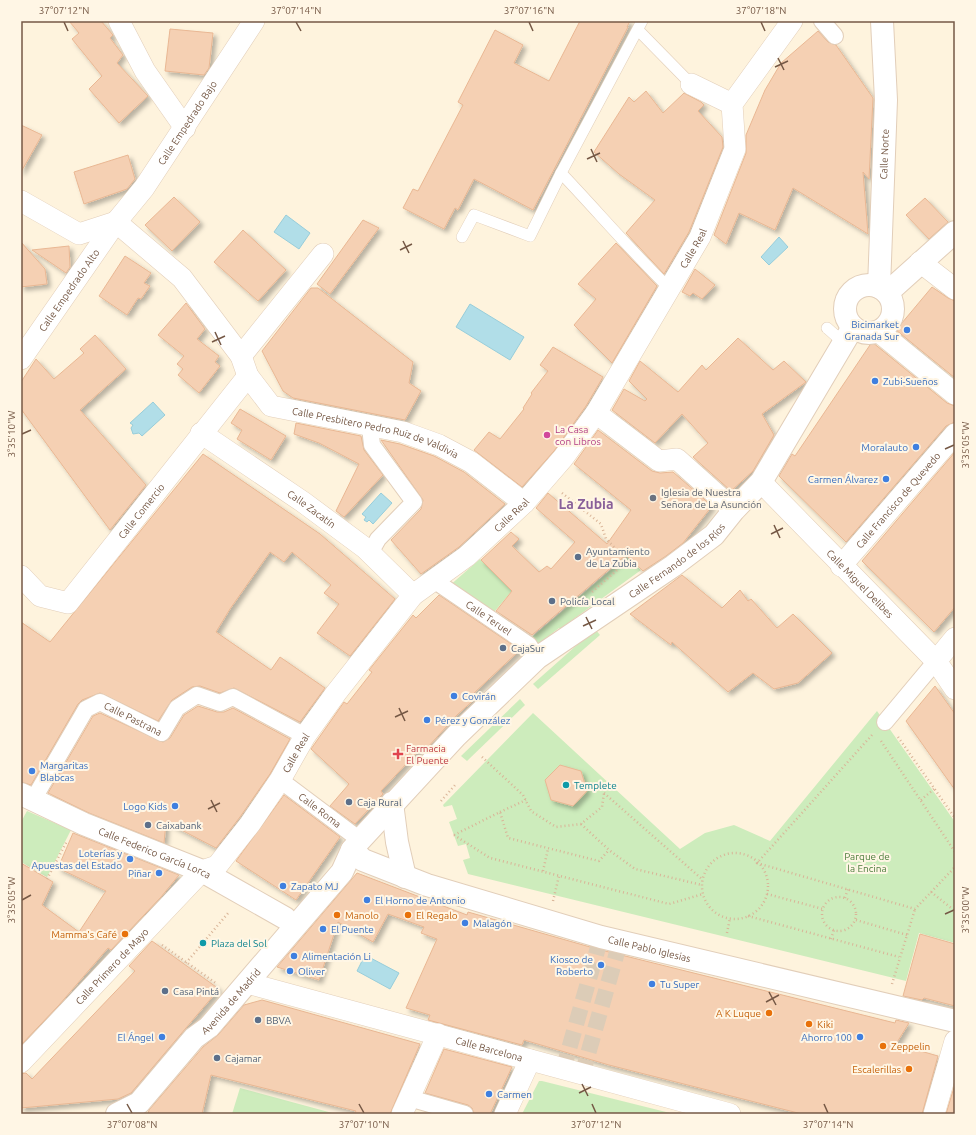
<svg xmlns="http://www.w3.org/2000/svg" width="976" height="1135" font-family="Ubuntu,sans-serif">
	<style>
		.green { fill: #cdecbc }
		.water { fill: #b1dee8; stroke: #97cdda }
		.building { fill: #f5d0b3; stroke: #e9b793; filter: url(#shadow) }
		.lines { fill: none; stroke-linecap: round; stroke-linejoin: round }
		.pedestrian-tunnel { stroke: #dcccb7; stroke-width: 16; stroke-dasharray: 16 8; stroke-linecap: butt }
		.service-casing { stroke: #e2ceb9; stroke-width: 12 }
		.pedestrian-casing { stroke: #e2ceb9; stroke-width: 18 }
		.minor-casing { stroke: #e2ceb9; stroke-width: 22 }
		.tertiary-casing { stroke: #e2ceb9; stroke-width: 24 }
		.path { stroke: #d9b497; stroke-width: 2.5; stroke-dasharray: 1 3; stroke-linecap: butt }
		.service { stroke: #fff; stroke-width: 11 }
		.pedestrian { stroke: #fff; stroke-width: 16 }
		.minor { stroke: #fff; stroke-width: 21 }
		.tertiary { stroke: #fff; stroke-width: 22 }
		.ticks { fill: none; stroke: #755845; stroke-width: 1.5 }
		.shop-dot { fill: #3f7fe0; stroke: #fff6e5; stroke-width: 1.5 }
		.hotel-dot { fill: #d1479c; stroke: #fff6e5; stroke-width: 1.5 }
		.worship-dot { fill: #6b7280; stroke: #fff6e5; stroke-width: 1.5 }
		.service-dot { fill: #5c6f8a; stroke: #fff6e5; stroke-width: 1.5 }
		.health-dot { fill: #e0444e; stroke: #fff6e5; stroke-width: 1.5 }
		.culture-dot { fill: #0f9aa8; stroke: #fff6e5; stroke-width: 1.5 }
		.food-dot { fill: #e8710a; stroke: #fff6e5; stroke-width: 1.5 }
		.labels { text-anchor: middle; stroke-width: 4; stroke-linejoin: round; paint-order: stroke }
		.street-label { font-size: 10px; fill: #755845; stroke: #fff6e5 }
		.shop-label { font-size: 10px; fill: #366cbe; stroke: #fff6e5; text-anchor: start }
		.hotel-label { font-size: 10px; fill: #b23c85; stroke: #fff6e5; text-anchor: start }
		.worship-label { font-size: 10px; fill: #5b616d; stroke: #fff6e5; text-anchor: start }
		.service-label { font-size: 10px; fill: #4e5e75; stroke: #fff6e5; text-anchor: start }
		.health-label { font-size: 10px; fill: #be3a42; stroke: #fff6e5; text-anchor: start }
		.culture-label { font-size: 10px; fill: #0d838f; stroke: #fff6e5; text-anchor: start }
		.park-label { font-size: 10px; fill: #4c7c3c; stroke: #fff6e5 }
		.food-label { font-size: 10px; fill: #c56008; stroke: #fff6e5; text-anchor: start }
		.district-label { font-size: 14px; font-weight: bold; fill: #885f99; stroke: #fff6e5 }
		.neatline { fill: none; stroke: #755845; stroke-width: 1.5 }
		.ticks-label { font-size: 10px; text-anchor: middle; fill: #755845 }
	</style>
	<defs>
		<filter id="shadow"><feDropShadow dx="3.5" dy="3.5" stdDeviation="2" flood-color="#0004"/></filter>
	</defs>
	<rect width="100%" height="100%" fill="#fef3dd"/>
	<g class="green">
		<path d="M626 557 641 570 560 629 559 628 532 649 525 643Z"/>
		<path d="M480 559 512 591 489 618 448 587Z"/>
		<path d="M595 629 600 635 538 689 533 684Z"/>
		<path d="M520 699 525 705 467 761 461 756Z"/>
		<path d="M877 711 955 822V943L919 933 906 981 468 874 463 860 470 858 466 844 458 846 449 822 457 819 452 805 444 807 443 805 533 713 680 849 705 833 734 825 770 841Z"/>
		<path d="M27 811 71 830 47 877 21 862V822Z"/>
		<path d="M539 1081H542L674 1114H522Z"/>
		<path d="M240 1088 336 1114H232Z"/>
	</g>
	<g class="water">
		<path d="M286 215 310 233 299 249 274 232Z"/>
		<path d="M779 237 788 247 769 265 761 257Z"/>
		<path d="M470 304 524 337 510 360 456 327Z"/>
		<path d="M153 402 165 415 142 436 139 433 133 434 131 428 133 425 130 423Z"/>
		<path d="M381 493 392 503 373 524 369 520 367 522 364 520 366 517 362 514Z"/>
		<path d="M365 955 399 973 390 989 357 971Z"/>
	</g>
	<g class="building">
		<path d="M69 21H101L113 35 110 38 123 55 117 63 148 96 119 123 89 89 102 76 72 39 79 33Z"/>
		<path d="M580 21H630L627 27H628L533 210 474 179 458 210 455 208 444 229 403 208 413 189 418 191 463 105 458 102 495 30 523 45 514 63 549 81Z"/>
		<path d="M170 29 213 33 209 68 204 75 165 71Z"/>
		<path d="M818 31 828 42 836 45 873 98 869 179 863 172 868 234 793 188 775 230 739 213 726 244 714 235 746 153V135L765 90 781 63Z"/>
		<path d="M646 91 663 113 684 93 701 102 704 105 698 111 722 137 723 147 689 232 664 274 626 233 655 200 619 174 594 152 629 97 634 102Z"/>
		<path d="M21 125 42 135 21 172Z"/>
		<path d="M128 155 135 179 127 189 84 204 74 172Z"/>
		<path d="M174 197 200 222 172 251 145 225Z"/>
		<path d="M925 198 948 222 929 239 906 215Z"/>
		<path d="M363 220 379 228 330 294 317 284Z"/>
		<path d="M243 230 286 270 258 301 214 262Z"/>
		<path d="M21 242 45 269 47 284 21 287Z"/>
		<path d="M616 243 657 286 612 363 574 325 596 299 578 284Z"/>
		<path d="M69 246 70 267 66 273 32 250Z"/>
		<path d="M125 256 151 273 144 283 150 286 141 299 138 298 127 315 99 296Z"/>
		<path d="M695 269 715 285 702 299 693 293 690 296 682 292Z"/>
		<path d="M932 287 948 298 955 301V378L896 330Z"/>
		<path d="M311 288H318L413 362 409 383 421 391 405 420 293 398 283 391 262 351Z"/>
		<path d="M186 303 205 329 197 339 219 356 215 362 220 366 199 393 178 375 183 369 177 364 184 356 158 335Z"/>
		<path d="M95 335 126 369 80 410 146 485 110 530 21 409V382L36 359 54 379 84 353 80 349Z"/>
		<path d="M738 338 773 370 784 361 806 382 762 414 774 435 753 471 731 491 693 457 708 443 682 414 655 443 612 410 624 389 645 401 647 399 629 381 640 361 678 392 702 365 706 370Z"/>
		<path d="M872 342 947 403 955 406V422L946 426 846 542 779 476 792 454 795 456Z"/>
		<path d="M553 347 603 377 586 406 554 451 522 487 474 450 489 432 500 439 524 409 523 408 532 394 531 393 548 371 540 365Z"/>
		<path d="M240 409 286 436 271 460 237 439 242 430 231 423Z"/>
		<path d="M296 423 361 436 364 450 383 475 344 517 336 511 359 464 319 443 294 434Z"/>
		<path d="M598 430 652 471 660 473 673 472 712 506 683 543 666 556 643 571 626 555 532 635 496 611 512 591 481 560 511 532 519 539 512 546 539 572 547 566 551 569 575 542 536 508 548 493 607 544 631 510 574 464Z"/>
		<path d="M381 440 400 444 434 456 464 472 505 504 459 547 421 574 391 540 421 509 423 500Z"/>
		<path d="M955 452V607L934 632 862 561Z"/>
		<path d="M203 454 320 534 395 599 350 656 317 633 339 604 324 593 331 585 292 552 284 562 270 552 230 609 216 632 271 670 280 657 325 688 300 722 234 688 220 693 200 686 192 687 172 700 158 721 100 693 82 700 78 704 31 785 21 782V622L50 642Z"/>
		<path d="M682 575 722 608 740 590 748 601 751 599 777 628 793 614 832 653 798 683 774 689 753 673 728 692 672 642 671 645 630 614Z"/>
		<path d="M439 595 520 650 473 694 476 698 457 715 427 748 424 745 381 791 383 794 355 824 330 806 349 784 311 749 344 702 347 704 372 672 369 670 413 615 416 618Z"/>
		<path d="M935 686 955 714V790L906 721Z"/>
		<path d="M198 706 217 712H224L233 708 290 739 270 774 240 817 216 848 166 822 164 843 89 813 48 793 93 716 100 713 163 742 170 738 184 715Z"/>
		<path d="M560 765 581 771 587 791 573 806 551 800 545 780Z"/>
		<path d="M284 795 340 837 296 900 236 861Z"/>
		<path d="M73 833 179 875 161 897 111 950 108 948 59 1005 21 1045V863L53 882 42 905 79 932 106 891 58 868Z"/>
		<path d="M357 873 467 915 468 912 597 949 895 1023 896 1020 909 1023 896 1044 938 1056 922 1114H802L609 1065 524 1040 522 1045 428 1020 430 1015 406 1008 437 939 421 933 424 927 388 914 373 942 338 922 319 980 277 967Z"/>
		<path d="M920 934 955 944V1006L924 998 922 1000 903 996Z"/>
		<path d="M152 941 219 989 131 1093 118 1099 21 1108V1074L26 1073 32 1079 135 971 129 966Z"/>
		<path d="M262 1000 420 1044 390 1114H354L356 1111 211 1075 202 1114H148L149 1110 203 1047 218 1035 244 1005Z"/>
		<path d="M444 1049 512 1067 490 1114H474L472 1108 468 1105 425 1093Z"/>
		<path d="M955 1084V1114H946Z"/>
	</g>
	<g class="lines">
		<g class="pedestrian-tunnel">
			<path d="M563 1070 601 937"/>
			<path d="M582 1075 620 942"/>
		</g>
		<g class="service-casing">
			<g id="service">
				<path d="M642 21 561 173C598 212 632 252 670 289"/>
				<path d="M638 30 691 84"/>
				<path d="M462 237 474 215 530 236 561 173"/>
				<path d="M827 328 843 342"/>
			</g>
		</g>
		<g class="pedestrian-casing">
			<g id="pedestrian">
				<path d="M822 21 835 36"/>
				<path d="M370 553 378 539 414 502 372 445 370 427"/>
				<path id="s1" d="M435 581 529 645 537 658"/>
				<path d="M885 722 936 661"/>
				<path id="s2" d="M280 780 360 840"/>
				<path id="s3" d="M33 800 86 709 100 702 162 733 177 708 197 695 220 703 233 697 305 736"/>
				<path d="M409 1098 465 1114"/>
			</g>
		</g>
		<g class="minor-casing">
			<g id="minor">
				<path d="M119 21 145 71 185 128"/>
				<path d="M691 84 732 104"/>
				<path id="s4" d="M21 201 79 234 116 222 182 278 241 356 248 376 271 406 403 432 439 445 471 462 524 503"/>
				<path d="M920 262 955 289"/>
				<path d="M878 331 955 394"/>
				<path d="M241 356 323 254"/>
				<path id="s5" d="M21 359 116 222 144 188 254 21"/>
				<path d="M596 413 659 461 677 459 734 510"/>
				<path id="s6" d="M201 433 303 502 365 548 413 595"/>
				<path id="s7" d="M761 482 936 661 955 689"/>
				<path id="s8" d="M841 566 955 434"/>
				<path id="s9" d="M21 576 40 596 68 603 248 376"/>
				<path d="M936 661 955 638"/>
				<path id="s10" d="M247 983 730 1114"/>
				<path id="s11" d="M21 1062 202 871 217 866 250 824 280 780 305 736 336 693 413 595 467 556 524 503 563 458 596 413 700 237 735 149 732 104 792 21"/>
				<path d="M402 1114 438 1034"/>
				<path d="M505 1114 530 1060"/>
				<path d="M934 1114 955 1041"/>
			</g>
		</g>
		<g class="tertiary-casing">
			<g id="tertiary">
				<circle cx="869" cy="309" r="24"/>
				<path id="s12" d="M879 287 886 100 882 21"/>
				<path d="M887 293 955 232"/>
				<path id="s13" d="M21 794 84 824 202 871 285 918"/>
				<path d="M392 803 397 842 405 877"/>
				<path id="s14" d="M352 850 363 860 427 885 601 937 955 1021"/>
				<path id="s15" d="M117 1114 139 1103 194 1038 209 1027 342 872 352 850 360 840 456 736 537 658 673 566 714 535 734 510 761 482 853 327"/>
			</g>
		</g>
		<g class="path">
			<path d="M562 493 601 524 606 539 625 558 624 564 592 592"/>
			<path d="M872 735 757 863 915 909 955 867"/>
			<path d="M898 737 955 818"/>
			<path d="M881 741 955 852"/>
			<path d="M482 757 523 795 531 811 556 827 581 824 602 807 604 793"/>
			<path d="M604 793 703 880"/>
			<path d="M921 800 934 789"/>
			<path d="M441 801 456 784"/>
			<path d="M500 812 526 800"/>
			<path d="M581 824 609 850 635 869 702 885"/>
			<path d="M454 835 490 858 669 904 703 894"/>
			<path d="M454 835 500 812 508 838 599 861 609 850"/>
			<circle cx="735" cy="886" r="33"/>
			<path d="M543 871 548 849"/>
			<path d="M47 879 67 841"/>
			<path d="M931 892 955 911"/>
			<path d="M767 894 823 909"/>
			<circle cx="839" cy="914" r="17"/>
			<path d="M845 898 848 889"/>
			<path d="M553 901 559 876"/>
			<path d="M748 916 899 957"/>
			<path d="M856 920 907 935"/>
			<path d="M727 933 730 918"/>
			<path d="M831 939 834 930"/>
			<path d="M162 945 217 984"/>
			<path d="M186 963 229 912"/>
			<path d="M892 984 915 909"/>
		</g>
		<use href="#service" class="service"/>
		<use href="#pedestrian" class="pedestrian"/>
		<use href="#minor" class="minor"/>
		<use href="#tertiary" class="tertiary"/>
	</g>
	<path class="ticks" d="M64 22 68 31M296 22 301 31M529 22 533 31M761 22 765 31M778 58 784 70M775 67 788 61M591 149 597 162M587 159 600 153M403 241 409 253M400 250 412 244M215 332 221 345M212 342 225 336M22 434 31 430M945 449 954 445M774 525 780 538M771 534 783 528M586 617 592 629M583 626 596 620M399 708 405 721M395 717 408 711M211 800 217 812M208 809 220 803M22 900 31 895M945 914 954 910M769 992 776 1005M766 1002 779 995M582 1084 588 1096M579 1093 591 1087M127 1104 132 1113M359 1104 364 1113M592 1104 596 1113M824 1104 828 1113"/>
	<g class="shop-dot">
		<circle cx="907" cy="330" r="4"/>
		<circle cx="875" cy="381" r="4"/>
		<circle cx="916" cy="447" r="4"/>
		<circle cx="886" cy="479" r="4"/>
		<circle cx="454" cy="696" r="4"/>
		<circle cx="427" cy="720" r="4"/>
		<circle cx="32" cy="771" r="4"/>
		<circle cx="175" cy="806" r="4"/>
		<circle cx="130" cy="859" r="4"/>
		<circle cx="159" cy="873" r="4"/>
		<circle cx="283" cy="886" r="4"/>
		<circle cx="367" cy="900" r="4"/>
		<circle cx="465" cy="923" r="4"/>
		<circle cx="323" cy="929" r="4"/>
		<circle cx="294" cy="956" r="4"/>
		<circle cx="601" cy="965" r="4"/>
		<circle cx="290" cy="971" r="4"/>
		<circle cx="652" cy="984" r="4"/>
		<circle cx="162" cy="1037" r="4"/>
		<circle cx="860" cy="1037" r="4"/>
		<circle cx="489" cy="1094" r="4"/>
	</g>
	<circle class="hotel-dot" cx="547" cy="435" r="4"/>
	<circle class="worship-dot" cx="653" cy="498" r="4"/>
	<g class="service-dot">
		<circle cx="578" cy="557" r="4"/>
		<circle cx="552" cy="601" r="4"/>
		<circle cx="503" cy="648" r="4"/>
		<circle cx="349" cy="802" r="4"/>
		<circle cx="148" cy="825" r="4"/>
		<circle cx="165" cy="991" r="4"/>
		<circle cx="258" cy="1020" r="4"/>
		<circle cx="217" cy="1058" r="4"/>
	</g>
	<path class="health-dot" d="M396 748h4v4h4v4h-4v4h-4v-4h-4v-4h4z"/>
	<g class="culture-dot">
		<circle cx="566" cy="785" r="4"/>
		<circle cx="203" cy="943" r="4"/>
	</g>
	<g class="food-dot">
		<circle cx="337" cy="915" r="4"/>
		<circle cx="408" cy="915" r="4"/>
		<circle cx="125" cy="934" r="4"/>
		<circle cx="769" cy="1013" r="4"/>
		<circle cx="809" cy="1024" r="4"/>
		<circle cx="883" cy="1046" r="4"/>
		<circle cx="909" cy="1069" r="4"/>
	</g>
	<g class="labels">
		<g class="street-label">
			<text dy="4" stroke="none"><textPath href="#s5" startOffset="289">Calle Empedrado Bajo</textPath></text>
			<text dy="4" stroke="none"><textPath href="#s12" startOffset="133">Calle Norte</textPath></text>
			<text dy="4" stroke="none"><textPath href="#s11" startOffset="1065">Calle Real</textPath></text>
			<text dy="4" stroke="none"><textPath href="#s5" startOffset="84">Calle Empedrado Alto</textPath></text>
			<text dy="4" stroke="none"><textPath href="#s4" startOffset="457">Calle Presbitero Pedro Ruiz de Valdivia</textPath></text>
			<text dy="4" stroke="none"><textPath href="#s8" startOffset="87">Calle Francisco de Quevedo</textPath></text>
			<text dy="4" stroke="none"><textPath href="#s6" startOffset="134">Calle Zacatín</textPath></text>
			<text dy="4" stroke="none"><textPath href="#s9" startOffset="174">Calle Comercio</textPath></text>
			<text dy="4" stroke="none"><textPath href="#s11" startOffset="741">Calle Real</textPath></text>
			<text dy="4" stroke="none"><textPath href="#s15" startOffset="794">Calle Fernando de los Ríos</textPath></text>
			<text dy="4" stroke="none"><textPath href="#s7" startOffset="142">Calle Miguel Delibes</textPath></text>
			<text dy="4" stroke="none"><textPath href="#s1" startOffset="65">Calle Teruel</textPath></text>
			<text dy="4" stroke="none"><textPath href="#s3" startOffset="158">Calle Pastrana</textPath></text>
			<text dy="4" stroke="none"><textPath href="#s11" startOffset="417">Calle Real</textPath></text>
			<text dy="4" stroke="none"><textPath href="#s2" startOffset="50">Calle Roma</textPath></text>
			<text dy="4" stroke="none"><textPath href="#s13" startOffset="146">Calle Federico García Lorca</textPath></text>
			<text dy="4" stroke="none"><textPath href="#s14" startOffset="315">Calle Pablo Iglesias</textPath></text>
			<text dy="4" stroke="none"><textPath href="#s11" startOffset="132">Calle Primero de Mayo</textPath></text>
			<text dy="4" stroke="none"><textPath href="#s15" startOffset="162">Avenida de Madrid</textPath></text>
			<text dy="4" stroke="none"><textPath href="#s10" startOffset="251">Calle Barcelona</textPath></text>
		</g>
		<g class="shop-label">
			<text x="899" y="328" text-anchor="end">Bicimarket<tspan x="899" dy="12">Granada Sur</tspan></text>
			<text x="883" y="385">Zubi-Sueños</text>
			<text x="908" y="451" text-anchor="end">Moralauto</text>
			<text x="878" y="483" text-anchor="end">Carmen Álvarez</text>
			<text x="462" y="700">Covirán</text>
			<text x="435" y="724">Pérez y González</text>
			<text x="40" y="769">Margaritas<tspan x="40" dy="12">Blabcas</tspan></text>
			<text x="167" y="810" text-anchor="end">Logo Kids</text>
			<text x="122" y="857" text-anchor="end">Loterías y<tspan x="122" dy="12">Apuestas del Estado</tspan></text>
			<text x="151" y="877" text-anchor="end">Piñar</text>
			<text x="291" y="890">Zapato MJ</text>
			<text x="375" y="904">El Horno de Antonio</text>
			<text x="473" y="927">Malagón</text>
			<text x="331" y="933">El Puente</text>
			<text x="302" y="960">Alimentación Li</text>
			<text x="593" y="963" text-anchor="end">Kiosco de<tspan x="593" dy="12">Roberto</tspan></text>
			<text x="298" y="975">Oliver</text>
			<text x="660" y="988">Tu Super</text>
			<text x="154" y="1041" text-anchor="end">El Ángel</text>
			<text x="852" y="1041" text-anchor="end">Ahorro 100</text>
			<text x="497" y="1098">Carmen</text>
		</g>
		<g class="hotel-label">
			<text x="555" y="433">La Casa<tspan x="555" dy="12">con Libros</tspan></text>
		</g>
		<g class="worship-label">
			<text x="661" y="496">Iglesia de Nuestra<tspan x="661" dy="12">Señora de La Asunción</tspan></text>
		</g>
		<g class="service-label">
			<text x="586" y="555">Ayuntamiento<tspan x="586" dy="12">de La Zubia</tspan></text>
			<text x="560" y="605">Policía Local</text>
			<text x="511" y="652">CajaSur</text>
			<text x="357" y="806">Caja Rural</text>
			<text x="156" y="829">Caixabank</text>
			<text x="173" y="995">Casa Pintá</text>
			<text x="266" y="1024">BBVA</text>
			<text x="225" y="1062">Cajamar</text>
		</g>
		<g class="health-label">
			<text x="406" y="752">Farmacia<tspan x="406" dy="12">El Puente</tspan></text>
		</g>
		<g class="culture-label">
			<text x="574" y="789">Templete</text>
			<text x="211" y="947">Plaza del Sol</text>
		</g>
		<g class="park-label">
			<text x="867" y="860">Parque de<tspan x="867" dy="12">la Encina</tspan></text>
		</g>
		<g class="food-label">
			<text x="345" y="919">Manolo</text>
			<text x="416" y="919">El Regalo</text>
			<text x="117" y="938" text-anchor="end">Mamma's Café</text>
			<text x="761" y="1017" text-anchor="end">A K Luque</text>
			<text x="817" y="1028">Kiki</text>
			<text x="891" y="1050">Zeppelin</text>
			<text x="901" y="1073" text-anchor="end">Escalerillas</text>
		</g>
		<g class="district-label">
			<text x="586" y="509">La Zubia</text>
		</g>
	</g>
	<rect width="976" height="1135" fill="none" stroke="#fff6e5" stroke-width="44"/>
	<rect x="22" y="22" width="932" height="1091" class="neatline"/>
	<g class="ticks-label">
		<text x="64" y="14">37°07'12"N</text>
		<text x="296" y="14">37°07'14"N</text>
		<text x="529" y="14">37°07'16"N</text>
		<text x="761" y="14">37°07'18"N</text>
		<text transform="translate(11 434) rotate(-90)" y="4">3°35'10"W</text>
		<text transform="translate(965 445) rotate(-90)" y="4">3°35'05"W</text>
		<text transform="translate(11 900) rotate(-90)" y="4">3°35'05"W</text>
		<text transform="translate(965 910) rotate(-90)" y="4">3°35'00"W</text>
		<text x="132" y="1128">37°07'08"N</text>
		<text x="364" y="1128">37°07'10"N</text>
		<text x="596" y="1128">37°07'12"N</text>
		<text x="828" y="1128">37°07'14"N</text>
	</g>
</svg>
